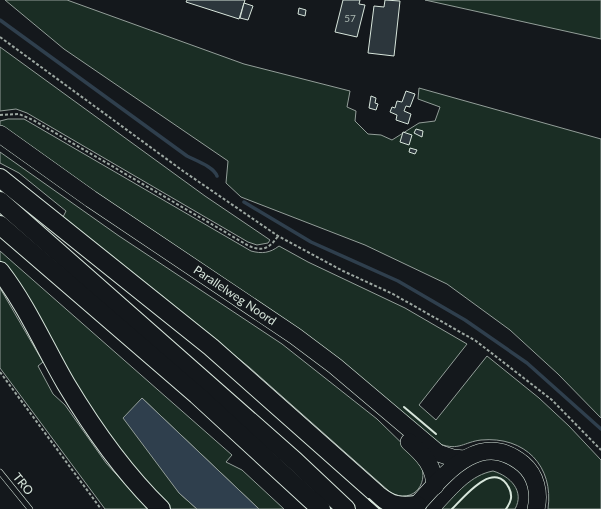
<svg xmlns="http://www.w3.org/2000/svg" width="601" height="509" font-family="Lato,sans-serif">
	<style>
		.green { fill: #1a2d24; stroke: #939e99 }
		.water { fill: #2f3f4d; stroke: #939e99 }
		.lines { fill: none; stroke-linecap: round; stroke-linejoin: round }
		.stream { stroke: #2f3f4d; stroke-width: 3.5 }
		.building { fill: #2c363c; stroke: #d8e6dc }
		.service-casing { stroke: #d8e6dc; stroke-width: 6 }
		.trunk-casing { stroke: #d8e6dc; stroke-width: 18 }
		.motorway-casing { stroke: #d8e6dc; stroke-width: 20 }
		.path { stroke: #9da8a2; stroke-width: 2; stroke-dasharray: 3 2; stroke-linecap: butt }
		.service { stroke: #14181c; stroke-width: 5 }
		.trunk { stroke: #14181c; stroke-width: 17 }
		.motorway { stroke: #14181c; stroke-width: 18 }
		.wall { stroke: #d8e6dc; stroke-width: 2 }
		.labels { text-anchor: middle; stroke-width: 3; stroke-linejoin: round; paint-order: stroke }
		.number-label { font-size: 10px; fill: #adbab4 }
		.street-label { font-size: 12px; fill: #d8e6dc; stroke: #14181c }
	</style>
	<rect width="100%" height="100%" fill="#14181c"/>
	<g class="green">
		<path d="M5 0H67L244 64 350 91 347 107 356 111 355 121 368 134 381 135 392 140 419 123 435 121 440 107 418 99 419 88 601 139V418L558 374 510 330 447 284 365 245 241 197 226 183 228 161 64 49Z"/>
		<path d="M425 0H601V39Z"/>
		<path d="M0 47 205 196 270 240 268 243 257 245 248 242 27 113 16 109 0 111Z"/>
		<path d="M8 119H24L251 251C262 254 270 253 279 246L308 262 405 308 467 344 419 405 436 420 487 356 539 398 569 426 601 460V509H548C554 466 525 436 481 440 464 442 459 451 440 444L0 128V121Z"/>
		<path d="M0 152 119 236 282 344 377 419 418 459C432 481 414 506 390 492L249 367 63 217 66 211 19 173 0 163Z"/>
		<path d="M0 251 232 455 226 462 242 470 284 509H259L142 398 179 493 197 509H170L151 491 115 451 0 262Z"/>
		<path d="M0 288 43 362 38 366 53 394 65 405 106 463 148 509H105L0 368Z"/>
		<path d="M493 471C510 476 525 491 515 509H442C457 493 471 475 493 471Z"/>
	</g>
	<path class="water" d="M142 398 259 509H197L179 493 123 418Z"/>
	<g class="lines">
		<g class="stream">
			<path d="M0 20 187 156C197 161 214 167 217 176"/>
			<path d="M244 202 311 242 398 281 465 320 527 363 601 429"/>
		</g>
	</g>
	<g class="building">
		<path d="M187 0H245L239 19 186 2Z"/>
		<path d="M343 0H360L359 4 365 5 357 37 335 32Z"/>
		<path d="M385 0 400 1 394 56 368 53 374 6 384 7Z"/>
		<path d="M244 3 253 6 248 20 240 18Z"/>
		<path d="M299 8 306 10 305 16 298 14Z"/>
		<path d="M406 91 415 94 410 107 406 106 404 111 411 114 408 124 396 120 397 115 390 112 392 107 395 108 397 101 402 102Z"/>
		<path d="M371 96 376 98 375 103 378 104 376 110 369 108Z"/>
		<path d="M416 129 423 131 422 137 414 133Z"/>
		<path d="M403 132 412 135 409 145 400 142Z"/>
		<path d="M410 148 417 150 415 154 409 152Z"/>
	</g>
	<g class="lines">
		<g class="service-casing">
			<path id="service" d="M0 472 30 509"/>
		</g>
		<g class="trunk-casing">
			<g id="trunk">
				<path id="s1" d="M0 134 91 199 295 336 335 366 438 453 453 458 464 459"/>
				<path d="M409 442C424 455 434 466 435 486"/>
				<path d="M413 509C442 478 478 427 523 464 536 475 540 493 536 509"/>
			</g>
		</g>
		<g class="motorway-casing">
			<g id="motorway">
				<path d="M0 178 211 347 378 495C392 506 399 507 417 505"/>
				<path d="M0 201 295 461 346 509"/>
				<path d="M0 225 197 395 321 509"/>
				<path d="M0 271C27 306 44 346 66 384 93 429 123 472 161 509"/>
			</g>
		</g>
		<g class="path">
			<path d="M0 37 183 171 278 236 343 271 393 294 476 341 552 400 601 450"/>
			<path d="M0 115 19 114 33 120 249 246C263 252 270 248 278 236"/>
			<path d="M0 372 101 509"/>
		</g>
		<use href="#service" class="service"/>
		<use href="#trunk" class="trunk"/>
		<use href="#motorway" class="motorway"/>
		<g class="wall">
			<path d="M404 407 436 434"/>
			<path d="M369 499 380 509"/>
			<path d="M452 509C464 497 494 459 509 488 513 496 511 502 506 509"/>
		</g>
	</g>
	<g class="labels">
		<g class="number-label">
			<text x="350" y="22">57</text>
		</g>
		<g class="street-label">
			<text dy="4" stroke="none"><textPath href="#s1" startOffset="285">Parallelweg Noord</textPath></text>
			<text transform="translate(23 484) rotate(51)" y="4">TRO</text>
		</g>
	</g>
</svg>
